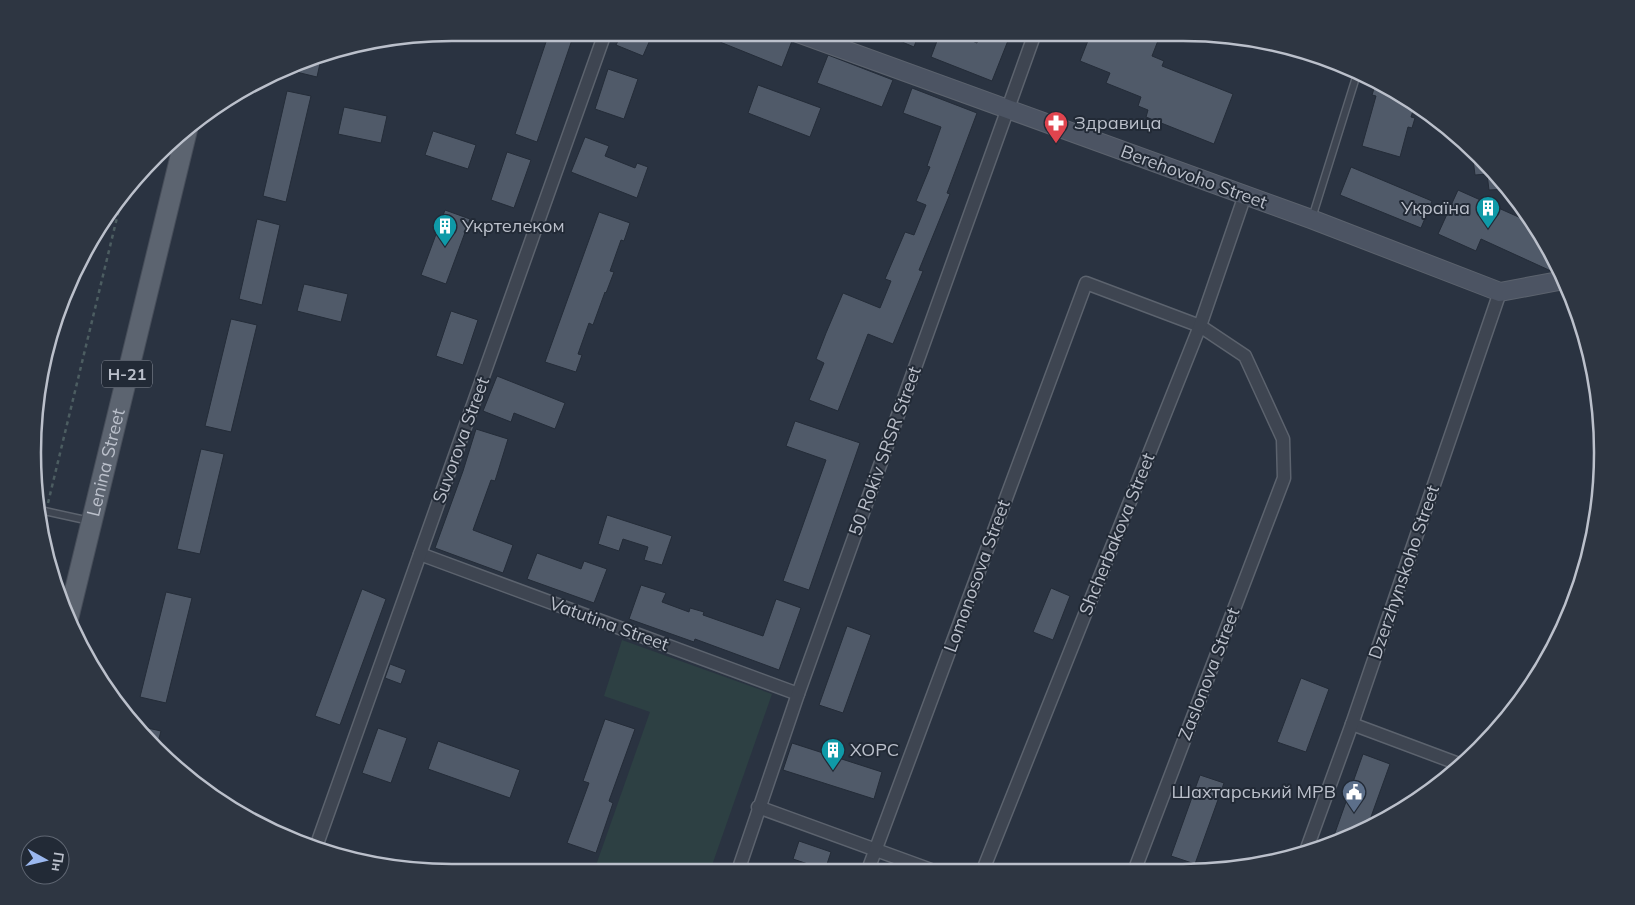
<svg xmlns="http://www.w3.org/2000/svg" width="1635" height="905" font-family="Mulish,sans-serif">
	<style>
		.green { fill: #2d4043 }
		.building { fill: #505a69; stroke: #242c38 }
		.lines { fill: none; stroke-linecap: round; stroke-linejoin: round }
		.lane-casing { stroke: #5c636e; stroke-width: 9 }
		.street-casing { stroke: #5c636e; stroke-width: 15 }
		.secondary-casing { stroke: #5c636e; stroke-width: 20 }
		.primary-casing { stroke: #474e5a; stroke-width: 22 }
		.path { stroke: #4c5d61; stroke-width: 2.5; stroke-dasharray: 4 4; stroke-linecap: butt }
		.lane { stroke: #3e4551; stroke-width: 6 }
		.street { stroke: #3e4551; stroke-width: 12 }
		.secondary { stroke: #4c5463; stroke-width: 18 }
		.primary { stroke: #5c6470; stroke-width: 20 }
		.labels { text-anchor: middle; stroke-width: 4; stroke-linejoin: round; paint-order: stroke }
		.shield { fill: #222a36; stroke: #8d939e; stroke-width: 1 }
		.shield-label { font-size: 16px; font-weight: bold; fill: #bbc0cb }
		.poi-label { font-size: 18px; fill: #bbc0cb; stroke: #222a36; text-anchor: start }
		.street-label { font-size: 18px; fill: #bbc0cb; stroke: #222a36 }
		.rim { fill: none; stroke: #bbc0cb; stroke-width: 2.5 }
	</style>
	<rect width="100%" height="100%" fill="#2a3341"/>
	<path class="green" d="M622 640 772 694 710 871H594L650 712 604 696Z"/>
	<g class="building">
		<path d="M549 33H559L573 37 537 142 515 134Z"/>
		<path d="M622 33H653L643 56 616 45Z"/>
		<path d="M723 33H776L789 38 792 41 782 67 720 42Z"/>
		<path d="M881 33H919L914 47Z"/>
		<path d="M940 33H953L977 43 980 33H1011L992 81 931 57Z"/>
		<path d="M1091 33H1161L1152 56 1164 61 1162 66 1233 94 1214 144 1146 117 1148 110 1138 106 1141 97 1106 83 1110 73 1080 61Z"/>
		<path d="M322 54 317 77 288 70 317 55Z"/>
		<path d="M828 55 893 80 882 107 817 83Z"/>
		<path d="M608 69 638 79 624 119 595 109Z"/>
		<path d="M1376 82 1392 89 1415 105 1411 117 1415 118 1412 128 1408 127 1400 157 1362 146 1376 96 1372 95Z"/>
		<path d="M758 85 821 108 810 137 748 113Z"/>
		<path d="M912 88 977 113 947 193 950 194 919 270 923 271 893 344 868 334 838 411 809 400 824 363 816 359 826 333 843 293 880 308 891 281 885 279 905 232 914 235 926 205 916 201 930 167 927 166 941 127 903 113Z"/>
		<path d="M287 91 311 96 286 202 263 196Z"/>
		<path d="M344 107 387 116 381 143 338 134Z"/>
		<path d="M433 131 476 145 468 169 425 155Z"/>
		<path d="M585 137 609 146 605 156 635 168 637 163 648 167 637 198 571 172Z"/>
		<path d="M1472 151 1486 166 1508 189 1489 190 1487 174 1475 175Z"/>
		<path d="M507 152 531 160 514 208 491 200Z"/>
		<path d="M1351 167 1432 201 1421 228 1340 195Z"/>
		<path d="M1458 190 1532 223 1555 261 1551 271 1481 239 1476 251 1438 234Z"/>
		<path d="M445 210 470 219 446 284 421 275Z"/>
		<path d="M599 212 630 223 624 241 621 240 610 271 614 272 606 293 605 292 593 325 589 323 578 354 582 355 576 372 545 362Z"/>
		<path d="M257 219 280 225 262 305 239 299Z"/>
		<path d="M304 284 348 294 341 322 297 311Z"/>
		<path d="M451 311 478 320 463 365 436 356Z"/>
		<path d="M231 319 257 325 231 432 205 426Z"/>
		<path d="M497 376 565 403 555 429 514 413 511 422 483 411Z"/>
		<path d="M795 421 860 443 809 590 783 581 826 460 786 446Z"/>
		<path d="M476 429 508 439 495 481 491 480 473 530 513 545 503 573 435 548 463 471Z"/>
		<path d="M201 449 224 454 200 554 177 549Z"/>
		<path d="M607 515 672 536 662 565 644 560 648 547 623 539 619 551 598 544Z"/>
		<path d="M537 553 581 569 584 561 607 569 594 603 527 579Z"/>
		<path d="M641 585 666 593 662 602 689 612 690 608 704 612 703 615 763 636 776 599 801 608 779 670 695 639 694 642 629 619Z"/>
		<path d="M1051 588 1070 596 1053 640 1033 632Z"/>
		<path d="M362 589 386 599 340 725 315 716Z"/>
		<path d="M166 592 192 598 166 703 140 697Z"/>
		<path d="M847 626 871 635 843 713 819 705Z"/>
		<path d="M390 664 406 670 401 684 385 678Z"/>
		<path d="M1301 678 1329 689 1306 752 1277 742Z"/>
		<path d="M605 719 635 729 609 801 613 803 596 853 567 843 589 783 583 781Z"/>
		<path d="M134 725 161 731 157 746 137 730Z"/>
		<path d="M378 728 407 738 391 783 362 773Z"/>
		<path d="M438 741 520 770 510 798 428 769Z"/>
		<path d="M792 743 882 772 874 799 783 770Z"/>
		<path d="M1363 754 1390 764 1367 828 1343 841 1331 844Z"/>
		<path d="M1200 775 1224 783 1195 864 1171 856Z"/>
		<path d="M799 841 831 852 825 870H805L808 864 793 859Z"/>
	</g>
	<g class="lines">
		<g class="lane-casing">
			<g id="lane">
				<path d="M1312 218 1357 74"/>
				<path d="M40 510 90 521"/>
			</g>
		</g>
		<g class="street-casing">
			<g id="street">
				<path d="M420 554 798 694"/>
				<path d="M1352 724 1459 764"/>
				<path d="M758 807 931 870"/>
				<path d="M316 847 605 33"/>
				<path d="M1306 851 1352 724 1500 292"/>
				<path d="M868 870 1086 283 1200 326 1245 356 1283 439 1284 478 1135 869"/>
				<path d="M983 870 1200 326 1245 195"/>
				<path d="M738 871 798 694 1035 33"/>
			</g>
		</g>
		<g class="secondary-casing">
			<path id="secondary" d="M798 33 1311 219 1500 292 1564 280"/>
		</g>
		<g class="primary-casing">
			<g id="primary">
				<path id="s1" d="M68 619 187 130"/>
			</g>
		</g>
		<path class="path" d="M48 503 121 201"/>
		<use href="#lane" class="lane"/>
		<use href="#street" class="street"/>
		<use href="#secondary" class="secondary"/>
		<use href="#primary" class="primary"/>
	</g>
	<defs>
		<g id="pharmacy-pin" transform="scale(1.25)"><path d="M0 17L-7.5 6A9.5 9.5 0 1 1 7.5 6Z" fill="#e0444e" stroke="#222a36"/><path d="M-2-6h4v4h4v4h-4v4h-4v-4h-4v-4h4Z" fill="#fff"/></g>
		<g id="building-pin" transform="scale(1.25)"><path d="M0 17L-7.5 6A9.5 9.5 0 1 1 7.5 6Z" fill="#0f9aa8" stroke="#222a36"/><path d="M-4-6H4V6H1V3H-1V6H-4ZM-2.5-4.3h1.7v1.8h-1.7ZM.8-4.3h1.7v1.8H.8ZM-2.5-1h1.7V.8h-1.7ZM.8-1h1.7V.8H.8Z" fill="#fff"/></g>
		<g id="civic-pin" transform="scale(1.25)"><path d="M0 17L-7.5 6A9.5 9.5 0 1 1 7.5 6Z" fill="#5c6f8a" stroke="#222a36"/><path d="M-.6-6.5H3V-4.5H.6V-3L4-1V1h2V6H-6V1h2V-1L-.6-3ZM-1.2 2.5V6h2.4V2.5Z" fill="#fff"/></g>
	</defs>
	<g fill-rule="evenodd">
		<use href="#pharmacy-pin" x="1056" y="123"/>
		<use href="#building-pin" x="1488" y="208"/>
		<use href="#building-pin" x="445" y="226"/>
		<use href="#building-pin" x="833" y="750"/>
		<use href="#civic-pin" x="1354" y="792"/>
	</g>
	<g class="labels">
		<rect class="shield" x="102" y="360.5" width="50" height="27" rx="4"/>
		<g class="shield-label">
			<text x="127" y="380">Н-21</text>
		</g>
		<g class="poi-label">
			<text x="1074" y="129">Здравица</text>
			<text x="1470" y="214" text-anchor="end">Україна</text>
			<text x="462" y="232">Укртелеком</text>
			<text x="850" y="756">ХОРС</text>
			<text x="1336" y="798" text-anchor="end">Шахтарський МРВ</text>
		</g>
		<g class="street-label">
			<text transform="translate(1194 177) rotate(20)" y="6">Berehovoho Street</text>
			<text transform="translate(461 440) rotate(-70)" y="6">Suvorova Street</text>
			<text transform="translate(885 451) rotate(-70)" y="6">50 Rokiv SRSR Street</text>
			<text dy="6" stroke="none"><textPath href="#s1" startOffset="161">Lenina Street</textPath></text>
			<text transform="translate(1117 534) rotate(-68)" y="6">Shcherbakova Street</text>
			<text transform="translate(1404 572) rotate(-71)" y="6">Dzerzhynskoho Street</text>
			<text transform="translate(977 576) rotate(-70)" y="6">Lomonosova Street</text>
			<text transform="translate(609 624) rotate(20)" y="6">Vatutina Street</text>
			<text transform="translate(1209 674) rotate(-69)" y="6">Zaslonova Street</text>
		</g>
	</g>
	<path d="M0 0H1635V905H0ZM452 41H1183A411 411 0 0 1 1594 452V453A411 411 0 0 1 1183 864H452A411 411 0 0 1 41 453V452A411 411 0 0 1 452 41Z" fill="#2e3642" fill-rule="evenodd"/>
	<path class="rim" d="M452 41H1183A411 411 0 0 1 1594 452V453A411 411 0 0 1 1183 864H452A411 411 0 0 1 41 453V452A411 411 0 0 1 452 41Z"/>
	<g transform="translate(45 860) rotate(98)"><circle r="24" fill="#222a36" stroke="#5f6672"/>
	<path d="M0-4L9 19L0 12L-9 19Z" fill="#9bb8ef"/>
	<text y="-8" font-size="14" font-weight="bold" text-anchor="middle" fill="#bbc0cb">Пн</text>
	</g>
</svg>
